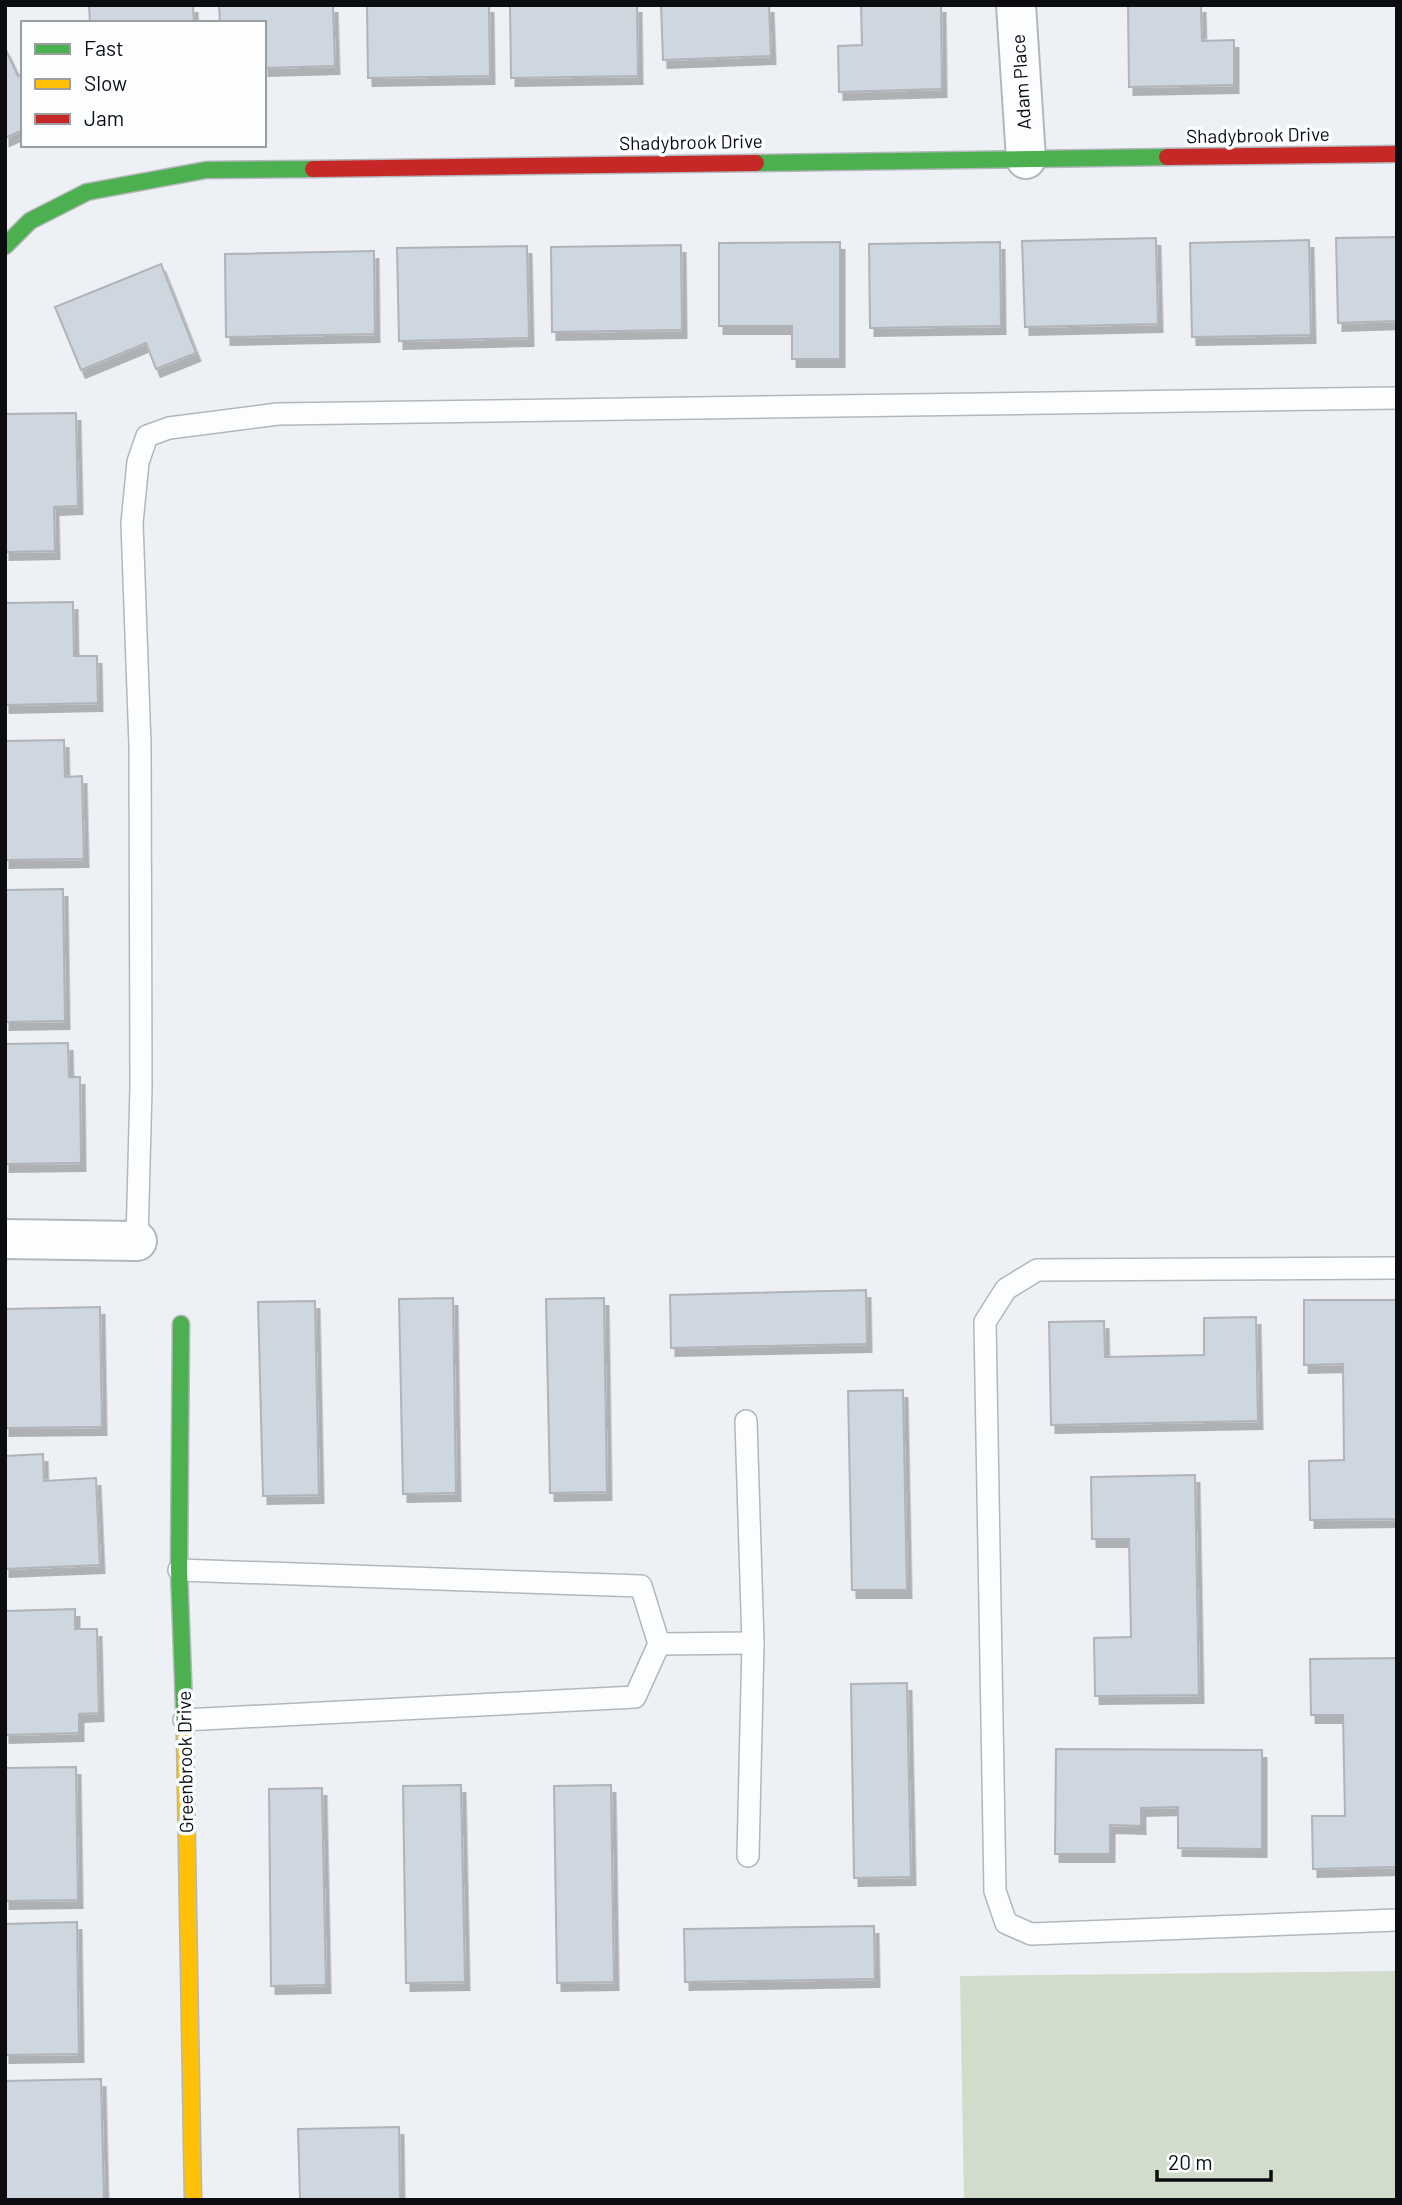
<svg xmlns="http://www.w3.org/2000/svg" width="1402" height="2205" font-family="Barlow,sans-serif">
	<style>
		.green { fill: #d2dccb }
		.building { fill: #ced6e0; stroke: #b0b3b7; stroke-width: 2; filter: url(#shadow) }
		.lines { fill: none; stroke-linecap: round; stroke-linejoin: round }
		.lane-casing { stroke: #b3b7bb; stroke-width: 24 }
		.street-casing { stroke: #b3b7bb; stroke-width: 42 }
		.fast-casing { stroke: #b3b7bb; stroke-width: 19 }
		.slow-casing { stroke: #b3b7bb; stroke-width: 19 }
		.jam-casing { stroke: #b3b7bb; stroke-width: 19 }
		.lane { stroke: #fcfdfe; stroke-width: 21 }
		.street { stroke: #fcfdfe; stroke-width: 38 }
		.fast { stroke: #4caf50; stroke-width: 16 }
		.slow { stroke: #ffc107; stroke-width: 16 }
		.jam { stroke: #c62828; stroke-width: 16 }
		.labels { text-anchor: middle; stroke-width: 7; stroke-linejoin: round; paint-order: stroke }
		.street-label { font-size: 19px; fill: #0b0d10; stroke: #fbfdff }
	</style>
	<defs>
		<filter id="shadow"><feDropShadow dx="4.5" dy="8" stdDeviation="0" flood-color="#0004"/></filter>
	</defs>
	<rect width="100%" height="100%" fill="#edf1f6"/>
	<path class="green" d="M1397 1971V2200H964L960 1976Z"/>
	<g class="building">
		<path d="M89 5H193L194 23H90Z"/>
		<path d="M219 5H333L335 66 264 68V23H220Z"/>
		<path d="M367 5H489L490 76 368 78Z"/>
		<path d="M510 5H637L638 76 511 78Z"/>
		<path d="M661 5H769L771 56 663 60Z"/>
		<path d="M861 5H941L942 89 839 92 838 46 862 45Z"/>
		<path d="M1128 5H1201L1202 41 1234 40V85L1129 87Z"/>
		<path d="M5 48 18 76 23 73V130L5 138Z"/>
		<path d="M1397 237V321L1338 323 1336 238Z"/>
		<path d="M1156 238 1158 324 1025 327 1022 241Z"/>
		<path d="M1309 240 1311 335 1192 337 1190 243Z"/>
		<path d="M840 242V359H792V326H719V243Z"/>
		<path d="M1000 242 1001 326 870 328 869 244Z"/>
		<path d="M681 245 682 330 552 332 551 247Z"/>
		<path d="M527 246 529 338 399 341 397 248Z"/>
		<path d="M374 251 375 334 226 337 225 254Z"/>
		<path d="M161 264 196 353 156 369 146 343 81 370 55 307Z"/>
		<path d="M76 413 78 506 54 507 55 551 5 552V414Z"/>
		<path d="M73 602 74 656H97L98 703 5 705V603Z"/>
		<path d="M64 740 65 777 82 776 84 859 5 860V741Z"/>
		<path d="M63 889 65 1021 5 1022V890Z"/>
		<path d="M68 1043 69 1077H80L81 1163 5 1164V1044Z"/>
		<path d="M866 1290 867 1344 671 1348 670 1295Z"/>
		<path d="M453 1298 456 1493 403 1494 399 1299Z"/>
		<path d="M604 1298 607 1492 550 1493 546 1299Z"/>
		<path d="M1304 1300H1397V1519L1310 1520 1309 1461 1344 1460 1343 1364 1304 1365Z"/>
		<path d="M315 1301 319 1495 263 1496 258 1302Z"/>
		<path d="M100 1307 102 1427 5 1428V1309Z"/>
		<path d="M1256 1317 1258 1421 1051 1425 1049 1322 1104 1321 1105 1357 1204 1355V1318Z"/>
		<path d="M903 1390 907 1590H852L848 1391Z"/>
		<path d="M43 1454 44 1481 96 1478 100 1565 5 1569V1456Z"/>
		<path d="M1195 1475 1199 1695 1095 1696 1094 1638 1131 1637 1129 1539H1092L1091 1477Z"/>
		<path d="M75 1609V1629H97L99 1713 79 1714V1733L5 1735V1611Z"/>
		<path d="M1397 1658V1867L1313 1869 1312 1816H1345L1343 1715H1311L1310 1659Z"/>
		<path d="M907 1683 911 1877 854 1878 851 1684Z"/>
		<path d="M1056 1749 1262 1750V1849L1178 1848V1807L1141 1808V1826L1110 1825V1854H1055Z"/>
		<path d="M76 1767 78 1900 5 1901V1768Z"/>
		<path d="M461 1785 465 1982 406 1983 403 1786Z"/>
		<path d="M611 1785 614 1982 557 1983 554 1786Z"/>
		<path d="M322 1788 326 1985 271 1986 269 1789Z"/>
		<path d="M77 1922 79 2054 5 2055V1924Z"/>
		<path d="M874 1926 875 1979 685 1982 684 1929Z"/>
		<path d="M101 2079 104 2200H5V2081Z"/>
		<path d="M399 2127 400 2200H300L298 2129Z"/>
	</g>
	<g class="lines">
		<g class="lane-casing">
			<g id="lane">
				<path d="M137 1241 141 1087 140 745 132 523 138 462 147 436 169 428 278 414 1397 398"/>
				<path d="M1397 1268 1037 1270 1006 1289 985 1322 995 1891 1006 1923 1031 1934 1397 1920"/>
				<path d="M746 1421 753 1643 748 1856"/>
				<path d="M179 1570 641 1586 659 1644 635 1697 184 1720"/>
				<path d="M659 1644 753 1643"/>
			</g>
		</g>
		<g class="street-casing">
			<g id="street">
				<path d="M1016 5 1026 159"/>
				<path d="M5 1239 137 1241"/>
			</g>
		</g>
		<g class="fast-casing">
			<g id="fast">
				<path d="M756 163 1167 157"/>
				<path d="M5 246 30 221 87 192 206 170 313 169"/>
				<path d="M181 1324 179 1570 185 1733"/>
			</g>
		</g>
		<g class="slow-casing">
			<path id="slow" d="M185 1733 193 2200"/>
		</g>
		<g class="jam-casing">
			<g id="jam">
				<path d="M1167 157 1397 154"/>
				<path d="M313 169 756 163"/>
			</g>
		</g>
		<use href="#lane" class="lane"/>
		<use href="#street" class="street"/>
		<use href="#fast" class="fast"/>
		<use href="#slow" class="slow"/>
		<use href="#jam" class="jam"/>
	</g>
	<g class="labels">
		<g class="street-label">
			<text transform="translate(1021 82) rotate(-94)" y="7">Adam Place</text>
			<text transform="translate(1258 135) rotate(-1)" y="7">Shadybrook Drive</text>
			<text transform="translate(691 142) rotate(-1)" y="7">Shadybrook Drive</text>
			<text transform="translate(185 1762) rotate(-91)" y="7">Greenbrook Drive</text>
		</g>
	</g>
	<rect width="1402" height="2205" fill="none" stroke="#0b0d10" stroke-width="14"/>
	<rect x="21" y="21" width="245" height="126" fill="#fbfdff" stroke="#9b9d9f" stroke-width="2"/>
	<rect x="35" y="44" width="35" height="10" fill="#4caf50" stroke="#9b9d9f" stroke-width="2"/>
	<text x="84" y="56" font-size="21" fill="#0b0d10">Fast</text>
	<rect x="35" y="79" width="35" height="10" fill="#ffc107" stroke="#9b9d9f" stroke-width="2"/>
	<text x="84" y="91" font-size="21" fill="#0b0d10">Slow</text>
	<rect x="35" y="114" width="35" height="10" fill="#c62828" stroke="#9b9d9f" stroke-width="2"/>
	<text x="84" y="126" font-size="21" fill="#0b0d10">Jam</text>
	<path d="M1157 2170v10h114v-10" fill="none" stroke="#0b0d10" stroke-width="3.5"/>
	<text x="1168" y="2170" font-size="21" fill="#0b0d10" stroke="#fbfdff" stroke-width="5" paint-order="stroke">20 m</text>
</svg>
